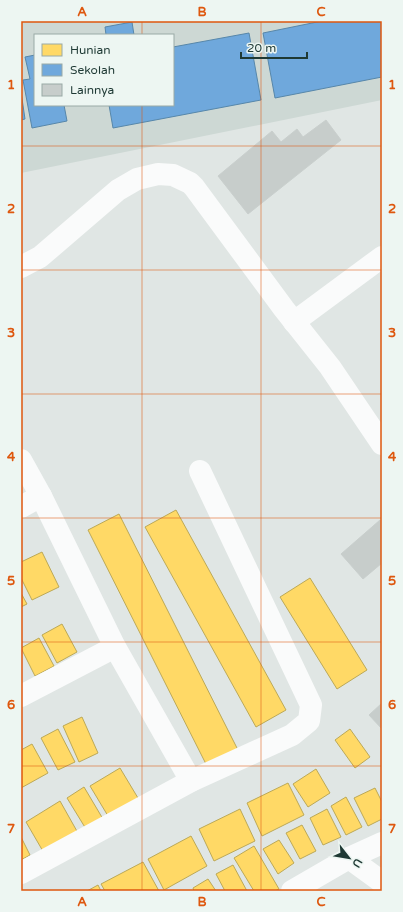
<svg xmlns="http://www.w3.org/2000/svg" width="403" height="912" font-family="'Varela Round',sans-serif">
	<style>
		.built { fill: #cdd8d4; fill-rule: evenodd }
		.homes { fill: #ffd966; stroke: #bca957 }
		.schools { fill: #6fa8dc; stroke: #5787aa }
		.building { fill: #c7cdcb; stroke: #c9cfcd }
		.lines { fill: none; stroke-linecap: round; stroke-linejoin: round }
		.street { stroke: #fafbfb; stroke-width: 22 }
		.grid { fill: none; stroke: #de570e; stroke-width: 1; stroke-opacity: 0.55 }
		.neatline { fill: none; stroke: #de570e; stroke-width: 1.5 }
		.grid-label { font-size: 13px; text-anchor: middle; font-weight: bold; fill: #de570e }
	</style>
	<rect width="100%" height="100%" fill="#e0e6e4"/>
	<path class="built" d="M21 21H382V100L21 173ZM35 35H173V105H35Z"/>
	<g class="homes">
		<path d="M176 510 286 710 256 727 145 527Z"/>
		<path d="M119 514 240 754 209 770 88 530Z"/>
		<path d="M42 552 59 587 32 600 21 578V562Z"/>
		<path d="M310 578 367 670 337 689 280 597Z"/>
		<path d="M21 593 27 604 21 607Z"/>
		<path d="M62 624 77 652 57 663 42 635Z"/>
		<path d="M39 638 54 666 35 676 21 648Z"/>
		<path d="M82 717 98 753 79 762 63 726Z"/>
		<path d="M58 729 75 762 58 770 41 738Z"/>
		<path d="M350 729 370 757 355 768 335 740Z"/>
		<path d="M32 744 48 773 21 788V750Z"/>
		<path d="M120 768 138 798 108 816 90 786Z"/>
		<path d="M316 769 330 793 308 807 293 784Z"/>
		<path d="M288 783 304 815 262 836 247 803Z"/>
		<path d="M84 787 103 819 86 829 67 798Z"/>
		<path d="M375 788 382 802V819L368 826 354 798Z"/>
		<path d="M346 797 362 827 346 835 331 806Z"/>
		<path d="M60 801 78 833 44 853 26 822Z"/>
		<path d="M240 809 255 841 214 861 199 829Z"/>
		<path d="M327 809 341 837 323 845 310 818Z"/>
		<path d="M302 825 316 851 300 859 286 833Z"/>
		<path d="M191 836 207 866 164 890 148 859Z"/>
		<path d="M21 837 30 855 21 860Z"/>
		<path d="M279 840 294 863 278 874 263 849Z"/>
		<path d="M254 846 279 889 275 891H254L234 858Z"/>
		<path d="M143 862 159 891H105L101 884Z"/>
		<path d="M233 865 247 891H225L216 874Z"/>
		<path d="M208 879 216 891H194L193 888Z"/>
		<path d="M98 885 101 891H87Z"/>
	</g>
	<g class="schools">
		<path d="M322 21H382V77L275 98 263 33Z"/>
		<path d="M132 22 134 35H106L105 27Z"/>
		<path d="M249 33 261 100 113 128 109 105H173V47Z"/>
		<path d="M35 55V105H64L67 121 32 128 23 80 30 79 25 57Z"/>
		<path d="M21 92 25 119 21 120Z"/>
	</g>
	<g class="building">
		<path d="M326 120 341 140 248 214 218 176 272 131 281 142 297 129 303 137Z"/>
		<path d="M380 520 382 522V563L363 579 341 554Z"/>
		<path d="M382 703V729L369 715Z"/>
	</g>
	<g class="lines">
		<g class="street">
			<path d="M21 267 40 257 118 190 137 179 158 174 173 175 190 183 194 187 284 309 330 367 382 444"/>
			<path d="M294 322 382 257"/>
			<path d="M21 460 41 496 115 647 191 781"/>
			<path d="M21 507 41 496"/>
			<path d="M21 696 115 647"/>
			<path d="M349 858 382 882"/>
			<path d="M21 873 191 781 292 735 309 721 311 705 200 471"/>
			<path d="M292 891 349 858 382 843"/>
		</g>
	</g>
	<path class="grid" d="M142 21V35M261 21V891M142 105V891M21 146H382M21 270H382M21 394H382M21 518H382M21 642H382M21 766H382"/>
	<rect width="403" height="912" fill="none" stroke="#edf6f2" stroke-width="44"/>
	<rect x="34" y="34" width="140" height="72" fill="#edf6f2" stroke="#9aaaa6"/>
	<rect x="42" y="44" width="20" height="12" fill="#ffd966" stroke="#9aaaa6"/>
	<text x="70" y="54" font-size="12" fill="#1e3934">Hunian</text>
	<rect x="42" y="64" width="20" height="12" fill="#6fa8dc" stroke="#9aaaa6"/>
	<text x="70" y="74" font-size="12" fill="#1e3934">Sekolah</text>
	<rect x="42" y="84" width="20" height="12" fill="#c7cdcb" stroke="#9aaaa6"/>
	<text x="70" y="94" font-size="12" fill="#1e3934">Lainnya</text>
	<g transform="translate(349 858) rotate(121)" stroke="#edf6f2" stroke-width="3" paint-order="stroke">
	<path d="M0-3L7 15L0 10L-7 15Z" fill="#1e3934"/>
	<text y="-6" font-size="11" font-weight="bold" text-anchor="middle" fill="#1e3934">U</text>
	</g>
	<path d="M241 52v6h66v-6" fill="none" stroke="#1e3934" stroke-width="2"/>
	<text x="247" y="52" font-size="12" fill="#1e3934" stroke="#edf6f2" stroke-width="3" paint-order="stroke">20 m</text>
	<rect x="22" y="22" width="359" height="868" class="neatline"/>
	<g class="grid-label">
		<text x="82" y="16">A</text>
		<text x="202" y="16">B</text>
		<text x="321" y="16">C</text>
		<text x="11" y="89">1</text>
		<text x="392" y="89">1</text>
		<text x="11" y="213">2</text>
		<text x="392" y="213">2</text>
		<text x="11" y="337">3</text>
		<text x="392" y="337">3</text>
		<text x="11" y="461">4</text>
		<text x="392" y="461">4</text>
		<text x="11" y="585">5</text>
		<text x="392" y="585">5</text>
		<text x="11" y="709">6</text>
		<text x="392" y="709">6</text>
		<text x="11" y="833">7</text>
		<text x="392" y="833">7</text>
		<text x="82" y="906">A</text>
		<text x="202" y="906">B</text>
		<text x="321" y="906">C</text>
	</g>
</svg>
